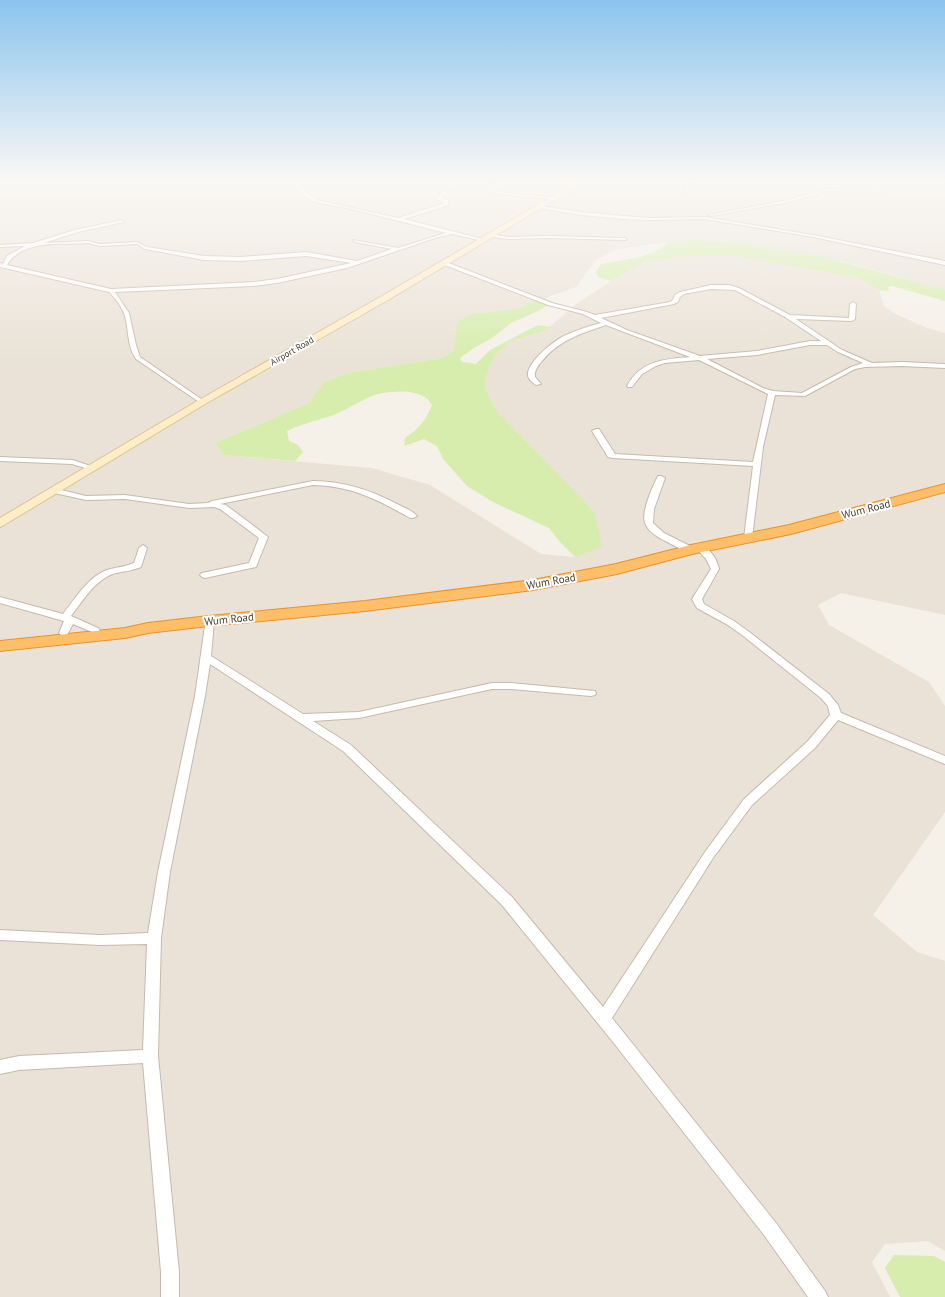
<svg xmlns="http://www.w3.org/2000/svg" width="945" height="1297" font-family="'PT Sans',sans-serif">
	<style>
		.residential { fill: #eae2d6 }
		.green { fill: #d6edae }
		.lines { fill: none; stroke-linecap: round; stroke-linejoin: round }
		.street-casing { stroke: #c5baad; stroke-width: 2 }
		.secondary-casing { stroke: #dcc396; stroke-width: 2 }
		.highway-casing { stroke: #eb922c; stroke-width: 2 }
		.street { fill: #fff; fill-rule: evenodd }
		.secondary { fill: #ffedc8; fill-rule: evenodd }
		.highway { fill: #ffbf69; fill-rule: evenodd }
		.labels { text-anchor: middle; stroke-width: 4; stroke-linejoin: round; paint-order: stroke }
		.far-street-label { font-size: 9px; fill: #4a4036; stroke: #fff }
		.street-label { font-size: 11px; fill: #4a4036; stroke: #fff }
	</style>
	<rect width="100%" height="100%" fill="#f5f0e8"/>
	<path class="residential" d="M0 180H945V290L842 261 764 248 749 244 696 240 644 245 614 250 595 261 576 287 515 309 471 314 454 350 443 358 347 373 324 382 309 403 215 443 223 455 372 468 430 485 541 554 575 557 594 511 496 410 485 388V377L494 356 511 341 545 331 576 304 624 273 645 262 679 257 720 256 740 257 858 278 879 290 884 306 894 313 927 328 945 333V615L841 593 818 605 829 625 929 682 945 706V812L873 915 917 952 945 961V1251L928 1241 885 1244 872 1262 890 1297H0Z"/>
	<g class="green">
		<path d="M696 240 749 244 764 248 824 257 945 290V301L892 286 888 287 889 291 879 290 858 278 740 257 720 256 679 257 645 262 611 281 598 277 596 272 601 264 641 257 661 249 669 242Z"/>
		<path d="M545 298 553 302 536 312 511 323 492 338 474 348 461 357 460 360 463 362 476 364 490 350 530 329 538 325 550 327 545 331 511 341 494 356 485 377V388L496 410 594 511 602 547 575 557 560 542 549 528 493 502 467 486 443 459 437 446 424 439 404 446 405 438C419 429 426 420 432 405 430 403 429 399 426 398 414 389 392 391 378 394 364 398 350 408 336 414 320 420 303 423 287 431L289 441 298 445 303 452 295 461 223 455 215 443 309 403 324 382 347 373 443 358 454 350 457 322 471 314 515 309Z"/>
		<path d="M894 1255 934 1256 945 1262V1297H900L885 1268Z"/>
	</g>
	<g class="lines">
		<g class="street-casing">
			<g id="street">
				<path d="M0 180H9L0 182Z"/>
				<path d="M292 180H296L306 192 317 200 398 218 445 203 437 200 445 187 458 181 495 184 497 191 499 192 556 198 554 199 498 194 493 191V186L460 183 448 189 442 199 448 200 449 205 404 219 483 239V241L452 234 435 238 347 268 277 283 254 286 115 292 129 313 136 345 140 357 204 401 205 402 202 404 136 359C127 346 129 331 125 316 122 307 116 299 109 292L0 267V263L3 264 7 256 25 246 0 247V245L33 243 75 230 122 220 124 222 78 232 44 243 88 241 100 244 137 242 147 247 204 256 241 257 306 252 357 261 392 249 355 242 353 240 398 248 446 233 352 209 314 202 302 194ZM88 243 100 246 137 244 145 249 204 260 241 261 306 256 351 263 277 279 254 282 111 289 7 265C22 239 63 245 88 243Z"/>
				<path d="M697 180H701L699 184 682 188 683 193H681L677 187 696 182Z"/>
				<path d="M910 180H917L885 192 828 191 784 203 710 216 708 215 784 201 828 189 885 190Z"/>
				<path d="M540 206 581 212 623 216 650 218 705 217 813 235 945 261V265L813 237 705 219 650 220 623 219 581 215 538 208Z"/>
				<path d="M490 234 508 237 549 236 625 238 627 239 625 240 549 238 508 239 488 236Z"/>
				<path d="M442 262H446L552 303 587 312 595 315 670 302 673 300 675 295 680 292 711 285H729L739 288 790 315 849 318 850 304 853 302 856 304 855 319 852 321 796 319 842 350 872 363 902 362 945 364V368L902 366 865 367 855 369 805 396 775 395 763 447 752 538 748 541 744 538 753 466 613 458 608 457 592 431 596 429H599L615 454 753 462 768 394 699 360 665 363 656 366 642 374 632 387H628L627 386C640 361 664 359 690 357L606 325C582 333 559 340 542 361 538 366 534 371 535 377L541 384 536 385C533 383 529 380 528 376 526 362 555 340 566 335 577 330 589 326 601 323L583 314 548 305 442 264ZM711 289 735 290 785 317 821 341H810L757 351 700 356 627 330 601 318 674 304 678 302 680 297 684 294ZM810 345H827L838 352 863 363 851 367 802 393 773 391 763 388 707 359 757 355Z"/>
				<path d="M0 457 73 460 96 468 92 470 72 464 0 461Z"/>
				<path d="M658 476H661L665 478 654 509 653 523 664 533 694 548 695 550 694 552C687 554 678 547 671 544 662 539 649 534 645 523 641 512 653 486 658 476Z"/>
				<path d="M313 481C344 481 371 490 399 505 405 508 413 511 417 516L413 518H410C377 499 351 486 313 485L220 504 226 505 268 537 256 567 205 578 202 577 200 575 202 573 249 563 259 538 220 509 214 507 189 508 125 499 86 500 50 492 49 490 53 488 86 496 125 495 189 504 208 503 212 501Z"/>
				<path d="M143 545 147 548 141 567C132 571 123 571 113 574 95 580 82 602 71 616L98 628 100 630 98 632H92L73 624 67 635H61L59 633 64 621 0 603V597L63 614C75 599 88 577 107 570 116 567 125 567 134 563L139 548Z"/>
				<path d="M700 545C710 548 717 559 719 569L702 599 704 604 734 621 748 631 829 694 838 705 841 713 945 756V764L838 720 815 748 752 805 713 858 612 1018 776 1223 825 1291 828 1297H808L764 1235 613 1042 502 905 343 751 210 664 205 696 170 872 161 938 158 1056 179 1272V1297H161V1272L143 1063 19 1070 0 1074V1060L19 1056 143 1050 147 944 100 945 0 940V930L100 935 148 933 158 872 195 696 206 619H212L214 621 211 656 303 714 359 712 492 683H511L595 691 596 693 595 695 591 696 511 689H492L359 718 313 721 351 745 512 897 603 1007 705 852 744 799 807 742 830 715 828 706 821 698 742 635 728 625 697 608 692 599 711 569 706 559 696 548Z"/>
			</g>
		</g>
		<g class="secondary-casing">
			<path id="secondary" d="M580 180H588L388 300 205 404 4 525 0 527V518L199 400 382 296Z"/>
		</g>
		<g class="highway-casing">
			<path id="highway" d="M945 484V492L791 534 692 554 617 574 533 590 365 611 209 626 148 633 125 638 0 651V641L125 628 148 623 209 616 365 601 533 580 616 564 691 545 789 525Z"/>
		</g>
		<use href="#street" class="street"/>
		<use href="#secondary" class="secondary"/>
		<use href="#highway" class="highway"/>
	</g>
	<linearGradient id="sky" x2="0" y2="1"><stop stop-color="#8bc4ee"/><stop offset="0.5" stop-color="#faf8f5"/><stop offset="1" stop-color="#faf8f5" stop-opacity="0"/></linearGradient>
	<rect width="945" height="362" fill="url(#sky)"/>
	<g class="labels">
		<g class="far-street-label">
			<text transform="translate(292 351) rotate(-30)" y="3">Airport Road</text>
		</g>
		<g class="street-label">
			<text transform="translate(866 509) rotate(-14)" y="4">Wum Road</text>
			<text transform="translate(551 581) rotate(-10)" y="4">Wum Road</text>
			<text transform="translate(229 619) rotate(-6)" y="4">Wum Road</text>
		</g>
	</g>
</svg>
